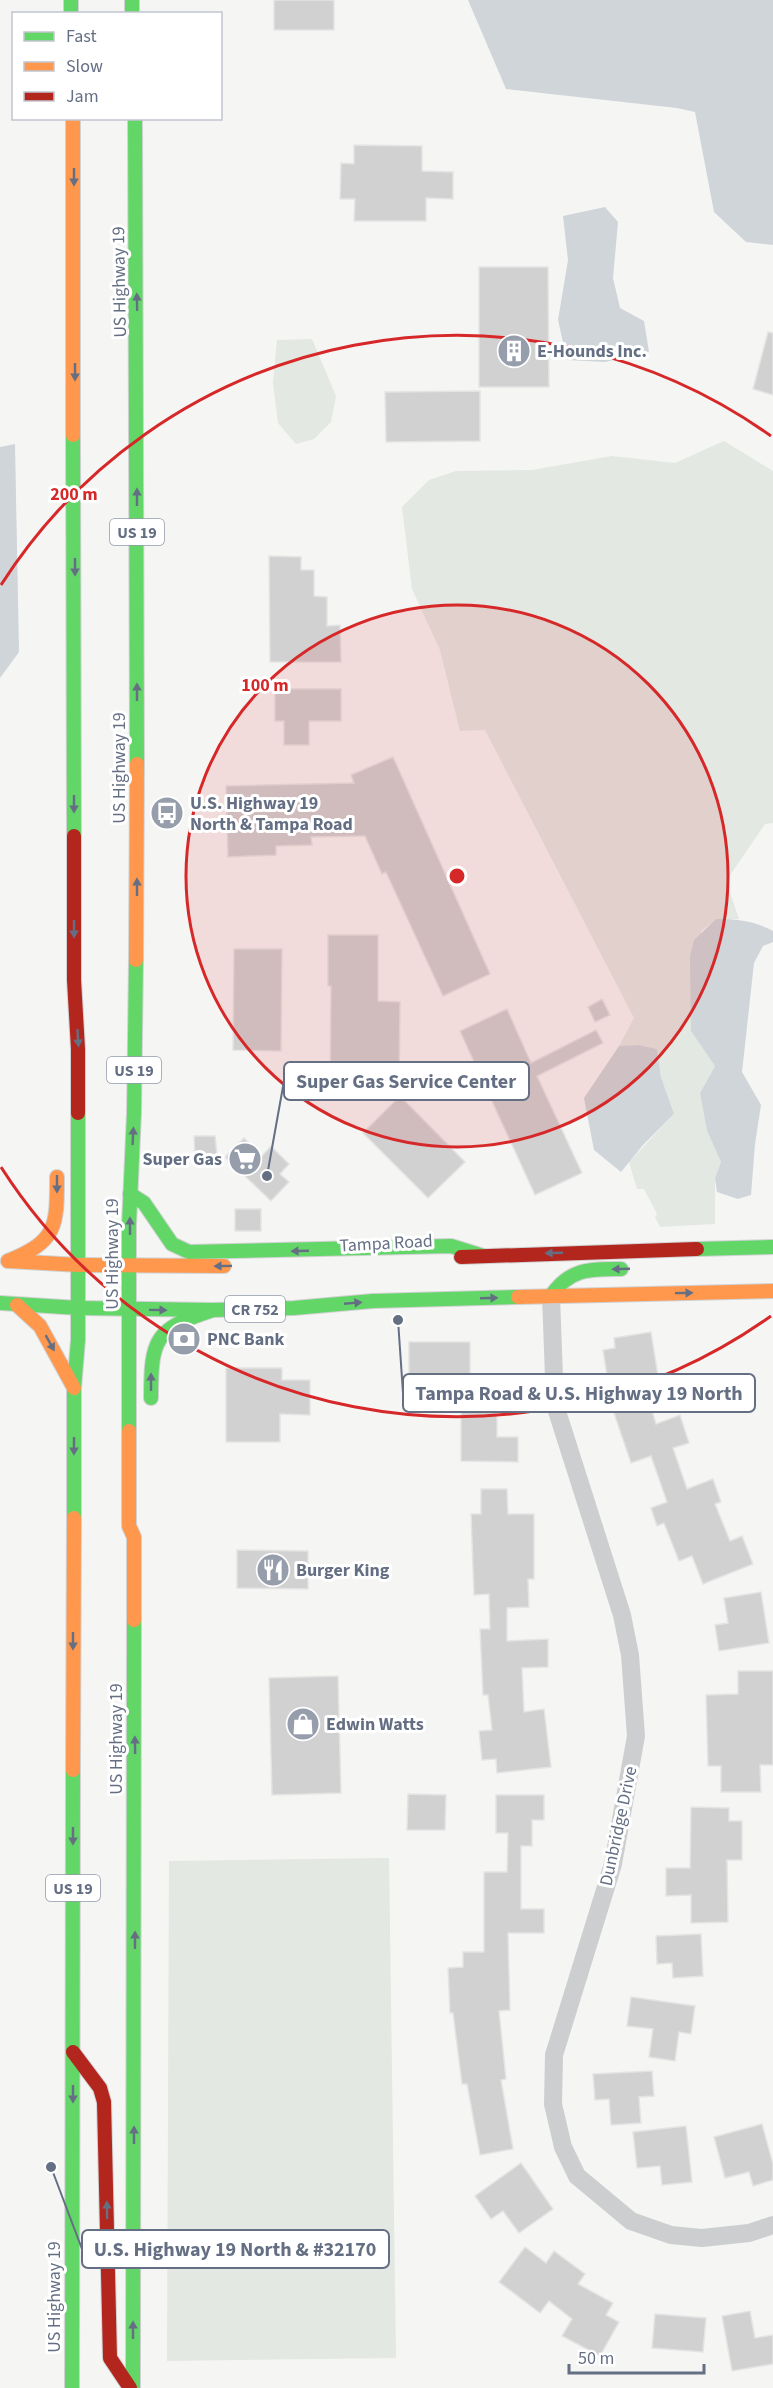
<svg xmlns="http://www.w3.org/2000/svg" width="773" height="2388" font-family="'Source Sans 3',sans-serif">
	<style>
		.green { fill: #e3e8e2 }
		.water { fill: #cfd5d9 }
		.building { fill: #d1d1d2; stroke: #e4e4e4; stroke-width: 1.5 }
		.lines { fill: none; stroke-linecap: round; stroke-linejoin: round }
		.fast-casing { stroke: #d1d2d3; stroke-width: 16 }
		.slow-casing { stroke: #d1d2d3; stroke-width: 16 }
		.jam-casing { stroke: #d1d2d3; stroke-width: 16 }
		.street { stroke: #cdcecf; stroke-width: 18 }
		.fast { stroke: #63d668; stroke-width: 14 }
		.slow { stroke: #ff974d; stroke-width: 14 }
		.jam { stroke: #b3261e; stroke-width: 14 }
		.oneway { fill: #656f84 }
		.ring { fill: none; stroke: #d62828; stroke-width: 3 }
		.labels { text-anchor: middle; stroke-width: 6; stroke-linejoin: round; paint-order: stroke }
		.shield { fill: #fff; stroke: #939aa9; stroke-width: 1.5 }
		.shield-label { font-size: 16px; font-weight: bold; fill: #656f84 }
		.street-label { font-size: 18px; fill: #656f84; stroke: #fff }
		.poi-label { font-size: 18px; font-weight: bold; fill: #656f84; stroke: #fff; text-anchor: start }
		.centre { fill: #d62828; stroke: #fff; stroke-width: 3 }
		.ring-label { font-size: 18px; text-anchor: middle; font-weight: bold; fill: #d62828; stroke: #fff; stroke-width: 6; stroke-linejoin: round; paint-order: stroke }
		.leader { fill: none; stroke: #656f84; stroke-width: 2 }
		.callout-dot { fill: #656f84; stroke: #fff; stroke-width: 2 }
		.callout { fill: #fff; stroke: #656f84; stroke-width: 2 }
		.callout-label { font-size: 20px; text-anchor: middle; font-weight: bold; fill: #656f84 }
	</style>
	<rect width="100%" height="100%" fill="#f5f5f4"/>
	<g class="green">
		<path d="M312 339 336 396 331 422 314 439 296 444 278 423 273 383 277 340Z"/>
		<path d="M724 441 773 471V823L765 824 726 881 739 919H716L701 931 706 1051 715 1066 700 1093 707 1131 721 1162 715 1178V1224L660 1227 655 1217 657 1214 644 1189H637L629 1162 674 1114 661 1077 657 1049 639 1045 619 1046 634 1018 485 730 460 731 440 650 412 589 402 507 429 480 456 471 532 470 612 456 675 463Z"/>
		<path d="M389 1858 396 2358 167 2361 169 1861Z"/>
	</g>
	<g class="water">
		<path d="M468 0H773V245L746 242 714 212 695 112 677 108 506 89Z"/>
		<path d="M605 207 618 222 613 278 620 308 644 321 649 352 605 362 567 360 558 320 568 260 563 216Z"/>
		<path d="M15 444 19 652 0 678V447Z"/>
		<path d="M716 919C738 919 754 921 773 931V942L763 946 754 963 742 1072 761 1105 755 1144 751 1195 738 1199 717 1192 715 1178 721 1162 707 1131 700 1093 715 1066 691 1031 690 956 694 940Z"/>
		<path d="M639 1045 657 1049 661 1077 674 1114 643 1145 621 1172 594 1150 584 1098 619 1046Z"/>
	</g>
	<g class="building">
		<rect x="274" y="0" width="60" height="30"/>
		<path d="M354 145 422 146V171L453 172V199L426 198V221H354L355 199H340L341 163 354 164Z"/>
		<path d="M479 267H548L549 387H479Z"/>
		<path d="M768 332 773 333V395L753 389Z"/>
		<path d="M480 391V441L386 442 385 392Z"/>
		<path d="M269 556 301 557V570H314V596L327 597V626L340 625 341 662H270Z"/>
		<path d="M275 689H341V721H309V745H284V721H275Z"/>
		<path d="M393 757 490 974 443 996 386 872 382 874 365 836 311 837 312 845 276 846V855L228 857 226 786 354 783 351 775Z"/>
		<path d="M328 935H378V1001L400 1002 399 1093 330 1092 331 986H328Z"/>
		<path d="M234 949H282L281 1051 233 1050Z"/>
		<path d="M602 999 610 1015 595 1022 588 1007Z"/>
		<path d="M507 1009 531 1063 596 1030 603 1043 537 1076 582 1173 535 1195 460 1031Z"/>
		<path d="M400 1096 465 1162 428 1198 363 1133Z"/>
		<path d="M194 1136H215L218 1163H195Z"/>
		<path d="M244 1138 262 1156 271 1146 289 1164 280 1174 289 1182 271 1201 225 1157Z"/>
		<rect x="235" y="1209" width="26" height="22"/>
		<path d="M651 1332 659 1382 644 1384 656 1424 680 1415 689 1443 673 1448 687 1489 713 1479 721 1502 715 1504 730 1541 742 1536 753 1564 703 1584 692 1556 679 1561 664 1523 657 1526 651 1508 667 1502 651 1456 631 1463 612 1407 603 1350 615 1348 614 1338Z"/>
		<rect x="409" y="1342" width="61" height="43"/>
		<path d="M226 1368H282V1380H310V1415L280 1414V1442H226Z"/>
		<path d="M461 1403H497V1437H518V1462L461 1461Z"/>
		<path d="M481 1489H507L508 1514H534V1579H528L529 1607 507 1608V1641L548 1639V1667L522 1668 524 1712 544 1709 551 1767 497 1773 496 1759 482 1760 479 1731 492 1730 488 1695H483L480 1629H490L489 1594 474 1595 471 1514H481Z"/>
		<path d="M237 1550 308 1551V1589L237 1588Z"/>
		<path d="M761 1592 769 1643 719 1651 715 1625 728 1623 724 1598Z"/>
		<path d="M738 1671H773V1765H760L761 1792H721V1766H708L706 1695 738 1694Z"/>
		<path d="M338 1676 341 1793 272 1795 269 1678Z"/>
		<path d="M408 1794 446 1795 445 1830H407Z"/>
		<path d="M496 1795H544V1820H532V1846H521V1909H544V1933H508L510 2010 499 2011 506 2079 501 2080 513 2149 480 2155 467 2084H462L453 2013H450L448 1968 463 1967V1952H484V1872H507L508 1833H496Z"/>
		<path d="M691 1807 729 1808V1821H742V1860H727L728 1922 691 1923V1895L666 1896V1868H690Z"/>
		<path d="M701 1934 703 1976 673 1978 672 1963 657 1964 656 1936Z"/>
		<path d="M631 1997 695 2006 691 2034 679 2032 675 2061 649 2057 653 2029 627 2026Z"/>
		<path d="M652 2071 654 2096 639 2097 641 2123 611 2125 609 2099 595 2100 593 2074Z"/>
		<path d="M762 2124 773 2164V2180L753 2186 749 2172 725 2178 714 2137Z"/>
		<path d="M686 2126 692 2182 662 2185 660 2166 637 2168 633 2132Z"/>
		<path d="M521 2163 553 2209 519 2233 503 2211 491 2219 475 2196Z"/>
		<path d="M525 2247 546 2263 554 2251 585 2274 578 2284 613 2303 606 2315 619 2322 600 2356 562 2336 572 2319 549 2301 540 2313 499 2282Z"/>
		<path d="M750 2311 755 2338 773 2335V2364L732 2371 722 2316Z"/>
		<path d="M655 2314 706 2318 703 2352 652 2348Z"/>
	</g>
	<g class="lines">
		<g class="fast-casing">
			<g id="fast">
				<path d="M71 0V14"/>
				<path d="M132 0V14"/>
				<path d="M135 118 137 764"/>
				<path d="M73 435 74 836"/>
				<path d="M130 1194 144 1203 172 1244 189 1252 451 1246 483 1256"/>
				<path d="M697 1249 773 1247"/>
				<path d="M551 1296C570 1268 590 1269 621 1269"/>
				<path d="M0 1303 79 1308"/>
				<path d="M79 1308 213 1310 294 1308 373 1301 518 1297"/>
				<path d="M151 1398C151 1338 155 1329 213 1310"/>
				<path d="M129 1431V1225L134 1113 136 960"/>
				<path d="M74 1518V1388L78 1340V1113"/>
				<path d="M72 2388 73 1770"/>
				<path d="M133 2388 134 1620"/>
			</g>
		</g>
		<g class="slow-casing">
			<g id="slow">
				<path d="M73 118V435"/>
				<path d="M136 960 137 764"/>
				<path d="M8 1261 79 1265"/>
				<path d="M8 1261C57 1241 57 1227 57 1177"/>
				<path d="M79 1265 224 1266"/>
				<path d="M518 1297 773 1291"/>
				<path d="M17 1305 40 1326 74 1388"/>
				<path d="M129 1431V1526L134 1537V1620"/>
				<path d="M73 1770 74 1518"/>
			</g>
		</g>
		<g class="jam-casing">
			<g id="jam">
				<path d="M74 836V980L78 1049V1113"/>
				<path d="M461 1257 697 1249"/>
				<path d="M73 2052 100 2088 104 2102 110 2358 130 2388"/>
			</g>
		</g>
		<path class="street" d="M551 1296 555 1405 622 1615 630 1655 636 1736 613 1864 554 2055 553 2104 563 2147 577 2176 631 2221 671 2235 702 2238 749 2233 773 2225"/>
		<use href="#fast" class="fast"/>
		<use href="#slow" class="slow"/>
		<use href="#jam" class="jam"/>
	</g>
	<defs><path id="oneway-solid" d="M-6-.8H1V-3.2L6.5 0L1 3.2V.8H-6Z" transform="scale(1.5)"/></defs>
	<g class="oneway">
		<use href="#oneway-solid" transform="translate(74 177) rotate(90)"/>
		<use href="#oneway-solid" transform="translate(137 302) rotate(-91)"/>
		<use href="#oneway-solid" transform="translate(75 372) rotate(90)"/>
		<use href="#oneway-solid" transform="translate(137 497) rotate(-90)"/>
		<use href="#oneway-solid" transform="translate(75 567) rotate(90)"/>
		<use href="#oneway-solid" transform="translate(137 692) rotate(-90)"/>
		<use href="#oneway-solid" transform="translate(74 804) rotate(90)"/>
		<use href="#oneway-solid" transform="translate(137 887) rotate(-90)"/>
		<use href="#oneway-solid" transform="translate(74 929) rotate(90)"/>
		<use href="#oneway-solid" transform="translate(78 1038) rotate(86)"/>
		<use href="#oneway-solid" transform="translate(133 1136) rotate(-87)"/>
		<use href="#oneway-solid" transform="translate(57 1184) rotate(90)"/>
		<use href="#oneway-solid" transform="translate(130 1226) rotate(-90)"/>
		<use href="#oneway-solid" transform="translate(300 1251) rotate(178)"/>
		<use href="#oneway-solid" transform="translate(554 1253) rotate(178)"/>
		<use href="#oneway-solid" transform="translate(223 1266) rotate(179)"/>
		<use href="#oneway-solid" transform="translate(621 1269) rotate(178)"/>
		<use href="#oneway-solid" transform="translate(684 1293) rotate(-1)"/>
		<use href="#oneway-solid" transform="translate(489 1298) rotate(-2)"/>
		<use href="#oneway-solid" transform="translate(353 1303) rotate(-5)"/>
		<use href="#oneway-solid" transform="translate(158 1310) rotate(1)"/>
		<use href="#oneway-solid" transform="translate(50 1343) rotate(61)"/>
		<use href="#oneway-solid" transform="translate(151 1382) rotate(-90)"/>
		<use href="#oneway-solid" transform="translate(74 1446) rotate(90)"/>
		<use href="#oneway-solid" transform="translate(73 1641) rotate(90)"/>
		<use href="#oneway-solid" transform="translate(135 1745) rotate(-91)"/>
		<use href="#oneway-solid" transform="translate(73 1836) rotate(90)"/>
		<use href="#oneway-solid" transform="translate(135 1940) rotate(-90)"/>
		<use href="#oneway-solid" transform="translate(73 2094) rotate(90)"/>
		<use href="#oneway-solid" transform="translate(134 2135) rotate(-90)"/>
		<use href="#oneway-solid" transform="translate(107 2210) rotate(-91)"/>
		<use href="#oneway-solid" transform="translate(133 2330) rotate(-90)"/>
	</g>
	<circle cx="457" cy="876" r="271" fill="#d62828" fill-opacity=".12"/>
	<g class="ring">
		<circle cx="457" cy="876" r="271"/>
		<path d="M771 1316A541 541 0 0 1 1 1167M1 585A541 541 0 0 1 771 436"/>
	</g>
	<defs>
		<g id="building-disc" transform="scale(1.725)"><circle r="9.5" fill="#979eab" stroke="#fff"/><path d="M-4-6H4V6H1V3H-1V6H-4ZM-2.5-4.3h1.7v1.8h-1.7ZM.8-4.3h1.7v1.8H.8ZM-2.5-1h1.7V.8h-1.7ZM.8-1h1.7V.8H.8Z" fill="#fff"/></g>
		<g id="bus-disc" transform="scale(1.725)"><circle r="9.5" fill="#979eab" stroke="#fff"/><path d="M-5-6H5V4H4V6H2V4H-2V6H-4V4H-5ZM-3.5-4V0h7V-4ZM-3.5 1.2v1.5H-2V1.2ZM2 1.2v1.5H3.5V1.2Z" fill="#fff"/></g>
		<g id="supermarket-disc" transform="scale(1.725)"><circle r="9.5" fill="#979eab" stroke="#fff"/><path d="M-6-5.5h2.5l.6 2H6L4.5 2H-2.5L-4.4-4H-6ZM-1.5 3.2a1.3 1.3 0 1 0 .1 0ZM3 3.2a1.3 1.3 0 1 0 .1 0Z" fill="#fff"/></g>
		<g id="bank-disc" transform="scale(1.725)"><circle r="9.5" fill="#979eab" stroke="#fff"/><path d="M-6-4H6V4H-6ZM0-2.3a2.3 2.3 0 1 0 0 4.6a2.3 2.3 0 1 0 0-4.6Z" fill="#fff"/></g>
		<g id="restaurant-disc" transform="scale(1.725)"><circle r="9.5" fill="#979eab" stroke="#fff"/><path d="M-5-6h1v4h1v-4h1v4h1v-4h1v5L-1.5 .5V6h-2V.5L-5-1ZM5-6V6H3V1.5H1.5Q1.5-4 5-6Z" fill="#fff"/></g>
		<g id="shop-disc" transform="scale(1.725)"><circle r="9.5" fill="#979eab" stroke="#fff"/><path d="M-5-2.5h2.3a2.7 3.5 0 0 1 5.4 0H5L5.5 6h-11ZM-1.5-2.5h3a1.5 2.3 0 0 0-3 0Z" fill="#fff"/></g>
	</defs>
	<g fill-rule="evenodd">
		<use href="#building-disc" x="514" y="351"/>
		<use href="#bus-disc" x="167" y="813"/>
		<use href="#supermarket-disc" x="245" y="1159"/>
		<use href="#bank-disc" x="184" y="1339"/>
		<use href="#restaurant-disc" x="273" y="1570"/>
		<use href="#shop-disc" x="303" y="1724"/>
	</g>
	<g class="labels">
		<g class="shield">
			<rect x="110" y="519" width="54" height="26" rx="4.5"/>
			<rect x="107" y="1057" width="54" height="26" rx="4.5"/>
			<rect x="225" y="1296" width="60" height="26" rx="4.5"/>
			<rect x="46" y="1875" width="54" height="26" rx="4.5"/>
		</g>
		<g class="shield-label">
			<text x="137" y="538">US 19</text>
			<text x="134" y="1076">US 19</text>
			<text x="255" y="1315">CR 752</text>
			<text x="73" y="1894">US 19</text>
		</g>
		<g class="street-label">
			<text transform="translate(119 282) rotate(-91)" y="6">US Highway 19</text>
			<text transform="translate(119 768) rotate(-90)" y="6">US Highway 19</text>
			<text transform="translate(386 1243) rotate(-3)" y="6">Tampa Road</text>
			<text transform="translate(112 1254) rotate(-90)" y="6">US Highway 19</text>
			<text transform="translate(116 1739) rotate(-90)" y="6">US Highway 19</text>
			<text transform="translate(618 1826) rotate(-78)" y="6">Dunbridge Drive</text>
			<text transform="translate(54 2297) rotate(-90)" y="6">US Highway 19</text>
		</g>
		<g class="poi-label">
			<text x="537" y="357">E-Hounds Inc.</text>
			<text x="190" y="809">U.S. Highway 19<tspan x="190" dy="21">North &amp; Tampa Road</tspan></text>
			<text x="222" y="1165" text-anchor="end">Super Gas</text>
			<text x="207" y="1345">PNC Bank</text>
			<text x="296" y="1576">Burger King</text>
			<text x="326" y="1730">Edwin Watts</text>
		</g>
	</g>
	<circle cx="457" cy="876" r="9" class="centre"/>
	<g class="ring-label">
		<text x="74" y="500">200 m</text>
		<text x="265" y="691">100 m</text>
	</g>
	<path class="leader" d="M267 1176L284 1081M398 1320L403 1393M51 2167L82 2249"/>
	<g class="callout-dot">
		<circle cx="267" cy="1176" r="6"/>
		<circle cx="398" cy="1320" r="6"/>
		<circle cx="51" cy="2167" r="6"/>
	</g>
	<g class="callout">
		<rect x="284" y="1062" width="245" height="38" rx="6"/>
		<rect x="403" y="1374" width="352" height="38" rx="6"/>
		<rect x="82" y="2230" width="307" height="38" rx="6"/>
	</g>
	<g class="callout-label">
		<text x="406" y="1088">Super Gas Service Center</text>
		<text x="579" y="1400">Tampa Road &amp; U.S. Highway 19 North</text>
		<text x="235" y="2256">U.S. Highway 19 North &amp; #32170</text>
	</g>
	<rect x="12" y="12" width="210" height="108" fill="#ffffff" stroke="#c1c5ce" stroke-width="1.5"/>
	<rect x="24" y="32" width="30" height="9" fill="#63d668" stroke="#c1c5ce" stroke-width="1.5"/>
	<text x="66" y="42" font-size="18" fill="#656f84">Fast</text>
	<rect x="24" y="62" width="30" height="9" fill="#ff974d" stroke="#c1c5ce" stroke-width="1.5"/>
	<text x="66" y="72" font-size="18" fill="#656f84">Slow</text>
	<rect x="24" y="92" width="30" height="9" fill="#b3261e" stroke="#c1c5ce" stroke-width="1.5"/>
	<text x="66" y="102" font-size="18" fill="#656f84">Jam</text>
	<path d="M569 2364v9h135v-9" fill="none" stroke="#656f84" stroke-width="3"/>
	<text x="578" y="2364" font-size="18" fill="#656f84" stroke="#ffffff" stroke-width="4.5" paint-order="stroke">50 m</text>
</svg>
